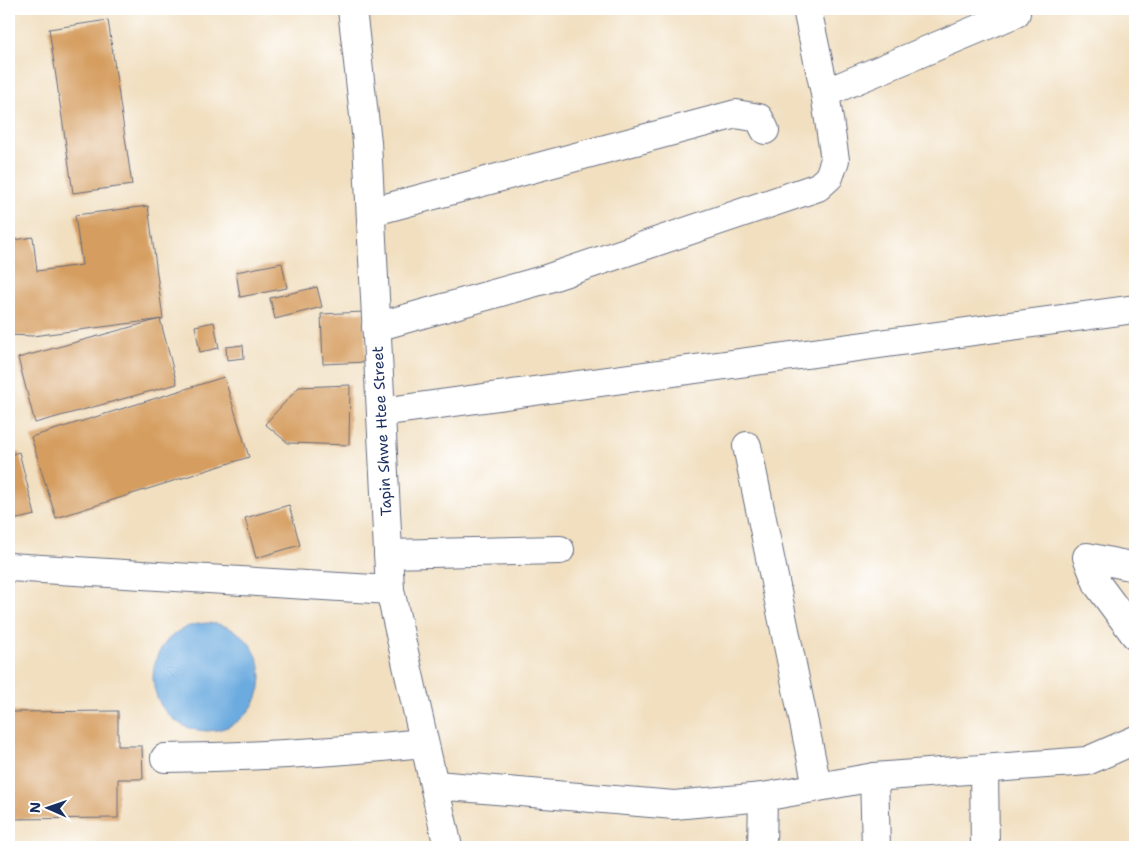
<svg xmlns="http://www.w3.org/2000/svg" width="1144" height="856" font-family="'Shantell Sans',sans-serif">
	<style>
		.water { fill: #6cabdf; stroke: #446d9e }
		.building { fill: #d59d5f }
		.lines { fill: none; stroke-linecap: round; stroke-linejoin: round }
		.minor-casing { stroke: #666d80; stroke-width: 30 }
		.minor { stroke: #fff; stroke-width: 28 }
		.labels { text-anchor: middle; stroke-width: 4.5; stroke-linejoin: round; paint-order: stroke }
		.street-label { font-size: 15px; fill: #1b2f5e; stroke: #fff }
	</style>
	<rect width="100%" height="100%" fill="#fff"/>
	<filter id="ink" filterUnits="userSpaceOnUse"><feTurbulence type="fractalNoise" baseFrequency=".02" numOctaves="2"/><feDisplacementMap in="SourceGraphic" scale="10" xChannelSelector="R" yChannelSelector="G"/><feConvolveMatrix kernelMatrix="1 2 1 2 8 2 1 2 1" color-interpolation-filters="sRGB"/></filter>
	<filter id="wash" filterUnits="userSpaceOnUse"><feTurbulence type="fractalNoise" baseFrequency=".0096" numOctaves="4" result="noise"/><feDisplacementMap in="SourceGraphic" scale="20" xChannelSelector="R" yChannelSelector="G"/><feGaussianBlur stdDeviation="1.12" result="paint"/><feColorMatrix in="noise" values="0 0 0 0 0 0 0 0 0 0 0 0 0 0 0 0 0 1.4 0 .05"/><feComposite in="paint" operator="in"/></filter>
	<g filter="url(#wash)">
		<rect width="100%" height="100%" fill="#f1dfc0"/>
		<circle class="water" cx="207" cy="677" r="54"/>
		<g id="blocks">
			<g class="building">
				<path d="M108 20 132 185 73 193 49 29Z"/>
				<path d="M148 206 163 319 33 336 9 335V241L33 237 37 271 82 265 75 215Z"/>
				<path d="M282 263 287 288 240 297 236 272Z"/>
				<path d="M317 287 322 307 275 319 270 298Z"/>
				<path d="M364 312 366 362 323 364 321 314Z"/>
				<path d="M160 319 177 384 35 423 18 358Z"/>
				<path d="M214 322 219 348 200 352 195 326Z"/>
				<path d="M243 345 244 358 227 360 226 347Z"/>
				<path d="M224 377 249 457 56 518 31 437Z"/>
				<path d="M350 385 349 445 288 443 265 424 299 387Z"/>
				<path d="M19 452 35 515 9 521V455Z"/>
				<path d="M289 505 300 545 256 558 245 518Z"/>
				<path d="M118 711V746H142L143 779H118V818L9 819V712Z"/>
			</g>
		</g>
	</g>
	<g filter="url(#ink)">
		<use href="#blocks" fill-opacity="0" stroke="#666d80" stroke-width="1"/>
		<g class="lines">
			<g class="minor-casing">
				<g id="minor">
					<path d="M352 9 367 142 390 590 448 847"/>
					<path d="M825 93 1016 13"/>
					<path d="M371 212 736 114 759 118 765 130"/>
					<path d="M376 327 543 280 818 187 829 177 835 160 825 93 807 9"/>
					<path d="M381 412 1135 309"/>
					<path d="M747 446 817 786"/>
					<path d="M388 554 560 550"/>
					<path d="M9 567 390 590"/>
					<path d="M1135 567 1087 557 1098 585 1135 635"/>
					<path d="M165 758C252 757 337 752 423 743"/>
					<path d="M984 770 985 847"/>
					<path d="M874 777 876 847"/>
					<path d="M436 785 674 805 763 797 874 777 1087 761 1135 740"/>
					<path d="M762 847 763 797"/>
				</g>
			</g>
			<use href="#minor" class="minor"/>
		</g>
	</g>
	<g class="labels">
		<g class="street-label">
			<text transform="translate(382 431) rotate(-93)" y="5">Tapin Shwe Htee Street</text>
		</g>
	</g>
	<rect width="1144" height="856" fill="none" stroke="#fff" stroke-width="30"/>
	<g transform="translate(48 808) rotate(272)" stroke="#ffffff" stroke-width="4" paint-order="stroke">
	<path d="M0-4L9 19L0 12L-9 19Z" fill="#1b2f5e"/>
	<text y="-8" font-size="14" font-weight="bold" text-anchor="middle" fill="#1b2f5e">N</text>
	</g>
</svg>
